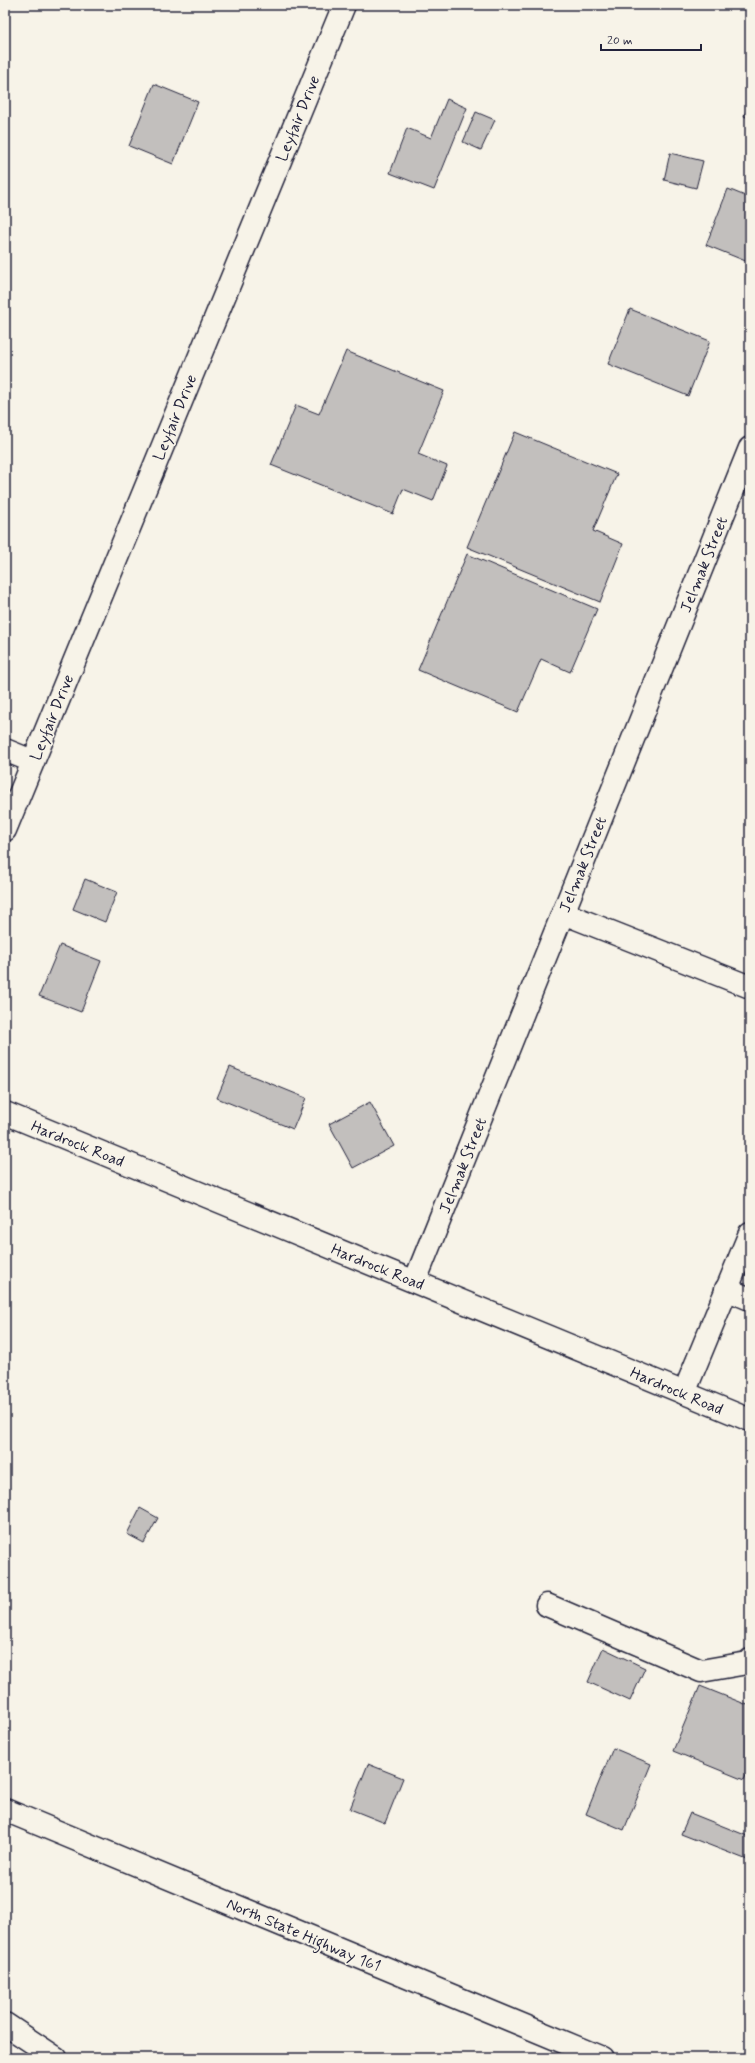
<svg xmlns="http://www.w3.org/2000/svg" width="755" height="2063" font-family="Mynerve,sans-serif">
	<style>
		.building { fill: #c2bfbd; stroke: #22223b }
		.lines { fill: none; stroke-linecap: round; stroke-linejoin: round }
		.minor-casing { stroke: #22223b; stroke-width: 25 }
		.major-casing { stroke: #22223b; stroke-width: 25 }
		.highway-casing { stroke: #22223b; stroke-width: 25 }
		.minor { stroke: #f7f3e8; stroke-width: 22 }
		.major { stroke: #f7f3e8; stroke-width: 22 }
		.highway { stroke: #f7f3e8; stroke-width: 22 }
		.labels { text-anchor: middle; stroke-width: 3.5; stroke-linejoin: round; paint-order: stroke }
		.street-label { font-size: 16px; fill: #22223b; stroke: #f7f3e8 }
	</style>
	<rect width="100%" height="100%" fill="#f7f3e8"/>
	<filter id="ink" filterUnits="userSpaceOnUse"><feTurbulence type="fractalNoise" baseFrequency=".025" numOctaves="2"/><feDisplacementMap in="SourceGraphic" scale="8" xChannelSelector="R" yChannelSelector="G"/><feConvolveMatrix kernelMatrix="1 2 1 2 8 2 1 2 1" color-interpolation-filters="sRGB"/></filter>
	<g filter="url(#ink)">
		<g class="building">
			<path d="M154 84 198 102 173 164 129 146Z"/>
			<path d="M447 99 467 108 434 190 390 173 407 128 431 138Z"/>
			<path d="M750 103V119L744 116Z"/>
			<path d="M476 112 495 120 481 150 463 142Z"/>
			<path d="M670 153 703 161 696 188 664 180Z"/>
			<path d="M728 189 750 198V257L748 262 706 245Z"/>
			<path d="M630 309 710 341 688 396 608 364Z"/>
			<path d="M346 351 444 391 418 454 447 466 433 501 403 489 393 514 271 465 296 405 319 414Z"/>
			<path d="M515 432 617 474 593 531 623 544 600 602 467 547Z"/>
			<path d="M467 554 597 609 570 672 541 659 518 712 418 670Z"/>
			<path d="M85 879 117 892 105 922 73 909Z"/>
			<path d="M60 945 101 961 81 1012 39 996Z"/>
			<path d="M230 1067 306 1098 293 1129 217 1098Z"/>
			<path d="M370 1102 394 1146 353 1168 329 1124Z"/>
			<path d="M140 1508 158 1518 144 1543 127 1534Z"/>
			<path d="M603 1648 645 1668 630 1701 588 1682Z"/>
			<path d="M700 1686 750 1706V1766L744 1780 673 1751Z"/>
			<path d="M613 1748 651 1764 624 1830 586 1814Z"/>
			<path d="M368 1764 403 1778 385 1823 350 1809Z"/>
			<path d="M690 1813 750 1837V1861L681 1834Z"/>
		</g>
		<g class="lines">
			<g class="minor-casing">
				<g id="minor">
					<path d="M5 750 32 761"/>
					<path d="M5 830 344 5"/>
					<path d="M563 913 750 987"/>
					<path d="M5 1113 750 1420"/>
					<path d="M415 1281 750 448"/>
					<path d="M726 1289 750 1299"/>
					<path d="M684 1393 750 1233"/>
					<path d="M547 1605 701 1671 747 1663 750 1660"/>
				</g>
			</g>
			<g class="major-casing">
				<path id="major" d="M5 1810 602 2058"/>
			</g>
			<g class="highway-casing">
				<path id="highway" d="M5 2024 56 2058"/>
			</g>
			<use href="#minor" class="minor"/>
			<use href="#major" class="major"/>
			<use href="#highway" class="highway"/>
		</g>
	</g>
	<g class="labels">
		<g class="street-label">
			<text transform="translate(297 118) rotate(-68)" y="6">Leyfair Drive</text>
			<text transform="translate(174 417) rotate(-68)" y="6">Leyfair Drive</text>
			<text transform="translate(703 564) rotate(-68)" y="6">Jelmak Street</text>
			<text transform="translate(51 717) rotate(-68)" y="6">Leyfair Drive</text>
			<text transform="translate(582 864) rotate(-68)" y="6">Jelmak Street</text>
			<text transform="translate(78 1143) rotate(22)" y="6">Hardrock Road</text>
			<text transform="translate(462 1165) rotate(-68)" y="6">Jelmak Street</text>
			<text transform="translate(378 1266) rotate(22)" y="6">Hardrock Road</text>
			<text transform="translate(677 1390) rotate(23)" y="6">Hardrock Road</text>
			<text transform="translate(304 1934) rotate(23)" y="6">North State Highway 161</text>
		</g>
	</g>
	<rect width="755" height="2063" fill="none" stroke="#f7f3e8" stroke-width="20"/>
	<rect x="10" y="10" width="735" height="2043" fill="none" stroke="#22223b" stroke-width="1.5" filter="url(#ink)"/>
	<path d="M601 44v6h100v-6" fill="none" stroke="#22223b" stroke-width="2"/>
	<text x="607" y="44" font-size="12" fill="#22223b" stroke="#f7f3e8" stroke-width="3" paint-order="stroke">20 m</text>
</svg>
